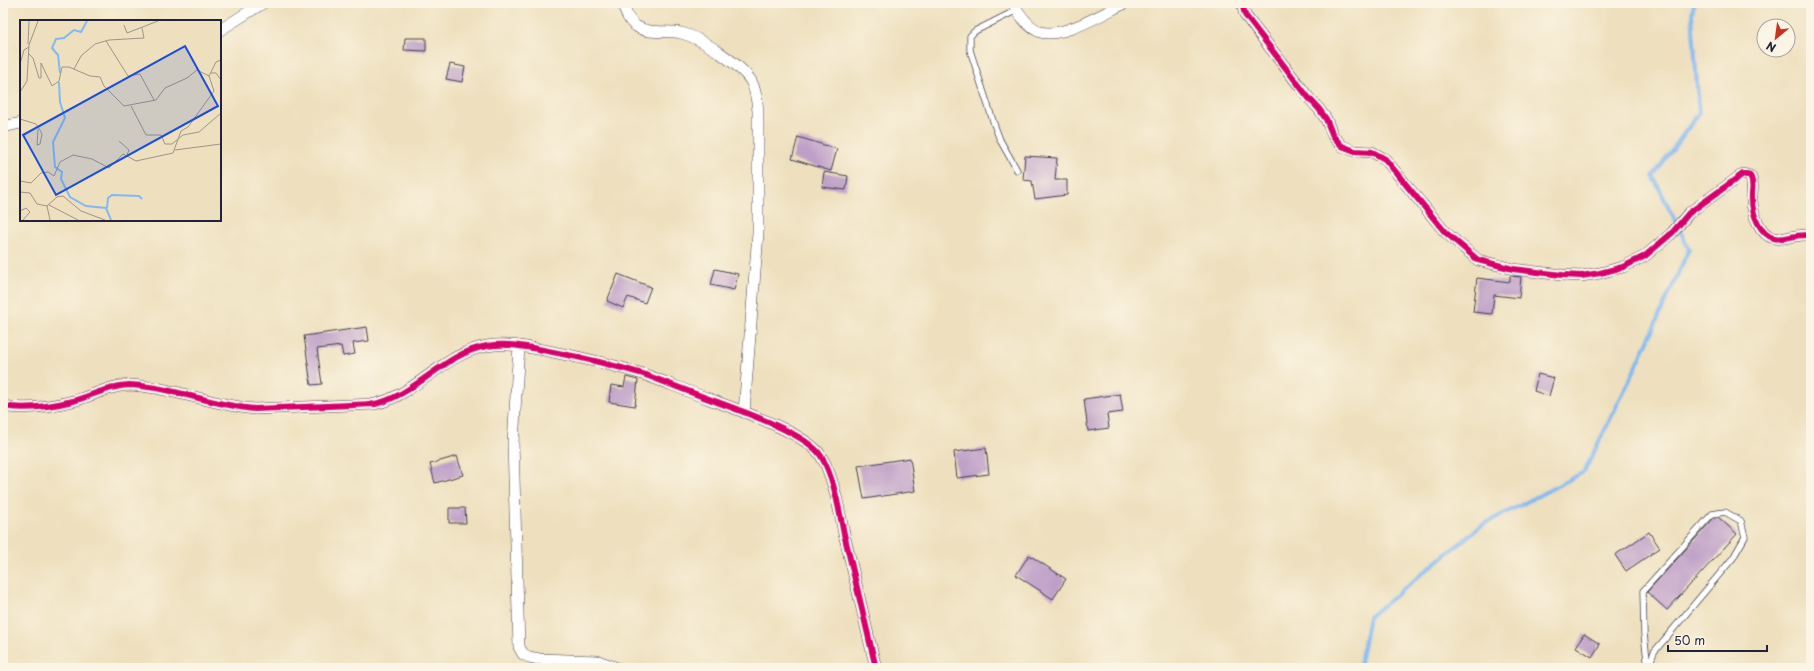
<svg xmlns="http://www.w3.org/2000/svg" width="1814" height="671" font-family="'Playpen Sans',sans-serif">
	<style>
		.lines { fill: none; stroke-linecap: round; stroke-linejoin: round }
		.stream { stroke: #83b8f1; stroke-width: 4 }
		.building { fill: #be9fc7 }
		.lane-casing { stroke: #413e4f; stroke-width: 7 }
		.street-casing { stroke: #413e4f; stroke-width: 12 }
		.lane { stroke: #fff; stroke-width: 5.5 }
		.street { stroke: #fff; stroke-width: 11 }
		.cycleway-casing { stroke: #fcf5e5; stroke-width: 8 }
		.cycleway { stroke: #d6006c; stroke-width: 6 }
		.inset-river { fill: none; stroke: #83b8f1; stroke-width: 2 }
		.inset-road { fill: none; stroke: #9c948a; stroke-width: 1 }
		.view { fill: #1d4ed8; fill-opacity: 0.15; stroke: #1d4ed8; stroke-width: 2 }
		.inset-edge { fill: none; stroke: #22223b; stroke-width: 2 }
	</style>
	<rect width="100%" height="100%" fill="#fcf5e5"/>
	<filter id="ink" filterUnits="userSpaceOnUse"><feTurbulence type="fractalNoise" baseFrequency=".025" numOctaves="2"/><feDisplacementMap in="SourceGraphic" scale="8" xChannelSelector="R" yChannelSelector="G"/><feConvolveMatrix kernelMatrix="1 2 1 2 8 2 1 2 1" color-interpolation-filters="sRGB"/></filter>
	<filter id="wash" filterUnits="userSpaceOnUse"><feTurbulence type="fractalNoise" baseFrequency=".012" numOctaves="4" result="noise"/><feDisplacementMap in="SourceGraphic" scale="16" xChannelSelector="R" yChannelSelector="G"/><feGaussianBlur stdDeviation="0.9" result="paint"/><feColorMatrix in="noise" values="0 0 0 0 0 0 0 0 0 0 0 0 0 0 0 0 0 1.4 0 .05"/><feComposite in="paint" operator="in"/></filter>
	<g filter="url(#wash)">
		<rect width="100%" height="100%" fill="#eee0be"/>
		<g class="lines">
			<path class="stream" d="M1359 668 1369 617 1482 525 1584 472 1637 365 1689 249 1653 176 1699 113 1692 14 1694 3"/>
		</g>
		<g id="blocks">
			<g class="building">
				<path d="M405 38H426V51L404 50Z"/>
				<path d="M450 64 465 67 462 82 446 79Z"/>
				<path d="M798 137 837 149 831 171 792 159Z"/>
				<path d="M1025 156 1057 158 1055 180H1067V195L1035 199 1032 181 1023 180Z"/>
				<path d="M824 172 848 176 846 190 822 187Z"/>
				<path d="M715 269 738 274 734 290 711 285Z"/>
				<path d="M618 274 651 287 645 303 628 297 623 308 607 301Z"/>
				<path d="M1510 276 1521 277 1519 298 1494 295 1492 314 1473 312 1477 278 1510 282Z"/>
				<path d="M367 327 369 341 353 343 355 354 343 356 341 346 317 349 322 384 311 385 304 336Z"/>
				<path d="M1538 374 1554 378 1549 396 1534 391Z"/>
				<path d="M626 377 638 380 635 406 609 402 611 385 624 387Z"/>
				<path d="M1120 394 1123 412 1107 414 1109 428 1088 431 1084 399Z"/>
				<path d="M986 448 989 474 957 478 954 452Z"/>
				<path d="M457 456 463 475 435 483 430 464Z"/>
				<path d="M910 458 915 491 864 499 858 466Z"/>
				<path d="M449 508H465L466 523H449Z"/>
				<path d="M1718 517 1737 534 1667 610 1647 592 1714 518Z"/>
				<path d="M1649 532 1660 548 1626 571 1615 555Z"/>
				<path d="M1029 555 1066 579 1053 599 1016 575Z"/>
				<path d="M1584 634 1600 644 1592 657 1576 647Z"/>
			</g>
		</g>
	</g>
	<g filter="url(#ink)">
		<use href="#blocks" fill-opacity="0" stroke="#413e4f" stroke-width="1"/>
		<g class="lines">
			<g class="lane-casing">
				<g id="lane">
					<path d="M1017 170 1000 140 994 124 970 50V36L975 31 1017 10"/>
					<path d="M1648 668 1654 652 1733 558 1745 537 1741 521 1725 512 1712 514 1643 591 1644 634 1648 668"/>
				</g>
			</g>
			<g class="street-casing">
				<g id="street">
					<path d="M623 3C625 12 628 21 636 26 649 35 667 30 681 33 700 37 741 65 751 81 756 90 757 101 758 111V233L744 412"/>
					<path d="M1013 3C1019 14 1026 25 1038 31 1060 41 1105 12 1125 3"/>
					<path d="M1242 3 1245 15 1308 97 1319 109 1326 119 1333 136 1342 146 1355 151 1372 152 1385 159 1445 232 1478 260 1513 269 1562 275 1581 276 1600 273 1623 267 1645 256 1672 233 1689 213 1743 174 1750 176C1755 185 1751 191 1752 200 1752 213 1760 235 1774 238 1786 241 1797 232 1811 236"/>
					<path d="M220 30 263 3"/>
					<path d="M3 127 21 123"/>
					<path d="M519 346 513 443 519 647 523 654 529 657 539 659 598 661 617 668"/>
					<path d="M3 406C24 410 52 406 73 401 92 396 108 386 129 385 138 385 147 387 156 388 189 394 221 406 255 409L375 404C416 395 444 353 487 346 509 342 532 348 553 352 584 358 613 365 643 374 665 382 687 391 709 399 736 409 807 433 821 456 834 477 839 510 844 534 855 578 865 623 876 668"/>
				</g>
			</g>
			<use href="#lane" class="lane"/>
			<use href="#street" class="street"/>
			<g class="cycleway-casing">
				<g id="cycleway">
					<path d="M1242 3 1245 15 1308 97 1319 109 1326 119 1333 136 1342 146 1355 151 1372 152 1385 159 1445 232 1478 260 1513 269 1562 275 1581 276 1600 273 1623 267 1645 256 1672 233 1689 213 1743 174 1750 176C1755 185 1751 191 1752 200 1752 213 1760 235 1774 238 1786 241 1797 232 1811 236"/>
					<path d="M3 406C24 410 52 406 73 401 92 396 108 386 129 385 138 385 147 387 156 388 189 394 221 406 255 409L375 404C416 395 444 353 487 346 509 342 532 348 553 352 584 358 613 365 643 374 665 382 687 391 709 399 736 409 807 433 821 456 834 477 839 510 844 534 855 578 865 623 876 668"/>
				</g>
			</g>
			<use href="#cycleway" class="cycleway"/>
		</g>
	</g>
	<g transform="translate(20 20)">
		<rect width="201" height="201" fill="#eee0be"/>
		<path class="inset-river" d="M40 53 38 35 32 28 36 19 44 18 54 10 61 12 67 1M39 62 40 82 45 98 33 122 35 147 42 152 41 159 50 177 66 186 86 188 91 200M87 188 88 178 92 175 119 176 122 179"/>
		<path class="inset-road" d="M104 5 107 13 138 1M86 21 108 56 120 54 134 80M8 24 9 1M9 34 13 38 19 58H21V43L32 66 39 61 42 47H49L70 56 80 57 84 66 104 86 136 80 145 68 167 58 177 50 189 56 196 42 201 40M0 44 4 30 9 27M54 49 61 36 75 24 89 20 124 18 122 8M191 53H196L201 60M0 72 7 61 9 25 18 1M111 86 126 115H141L145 124H152L163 115 179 112 201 93M0 99 16 104 20 110 22 114 20 124 17 125M99 121 109 130 107 135M17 125 18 109M155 130 201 124M0 161 11 163 21 153 28 152 34 156 40 142 53 135 72 139 89 148 103 134 116 141 153 133 161 111 168 107 194 71 189 56M0 172 10 173 17 184 27 186 37 177 43 176 61 191 85 200M29 185 58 200M27 186 30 200M0 191 6 188 10 192 3 200"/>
		<path class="view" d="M165 26 198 86 36 175 3 115Z"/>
		<rect width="201" height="201" class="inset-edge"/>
	</g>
	<rect width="1814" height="671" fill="none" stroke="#fcf5e5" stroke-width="16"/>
	<g transform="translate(1776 38) rotate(209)"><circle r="19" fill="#fcf5e5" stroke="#a5a1a1"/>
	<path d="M0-3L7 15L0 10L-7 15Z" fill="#c8321e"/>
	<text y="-6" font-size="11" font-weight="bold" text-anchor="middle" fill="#22223b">N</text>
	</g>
	<path d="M1668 645v6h99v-6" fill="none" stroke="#22223b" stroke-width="2"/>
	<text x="1674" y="645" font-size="12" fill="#22223b" stroke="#fcf5e5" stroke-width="3" paint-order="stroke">50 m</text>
</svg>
